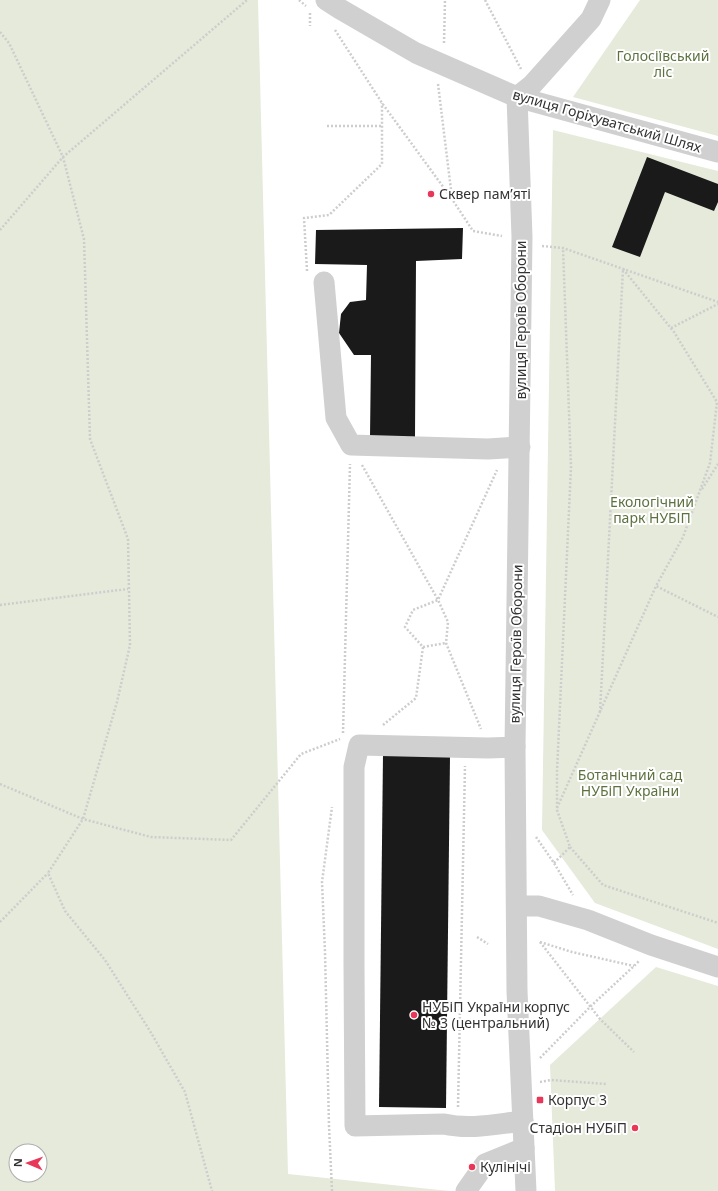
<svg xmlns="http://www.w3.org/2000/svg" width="718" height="1191" font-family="'Noto Sans',sans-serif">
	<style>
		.green { fill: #e5eadb; fill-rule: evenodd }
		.building { fill: #1a1a1a }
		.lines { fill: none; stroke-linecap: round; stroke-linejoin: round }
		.path { stroke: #cdcdcd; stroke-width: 2.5; stroke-dasharray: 2 2; stroke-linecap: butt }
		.minor { stroke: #d0d0d0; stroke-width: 21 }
		.poi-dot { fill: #e83759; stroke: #fff; stroke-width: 1.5 }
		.labels { text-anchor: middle; stroke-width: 4; stroke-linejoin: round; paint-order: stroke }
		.park-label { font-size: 14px; fill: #5c713e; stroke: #fff }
		.street-label { font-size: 14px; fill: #333; stroke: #fff }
		.poi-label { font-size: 14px; fill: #333; stroke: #fff; text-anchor: start }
	</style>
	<rect width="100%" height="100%" fill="#fff"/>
	<g class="green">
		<path d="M0 0H258L288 1174 449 1191H0ZM16 1151H40V1175H16Z"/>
		<path d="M640 0H718V136L573 97Z"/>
		<path d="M553 130 718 171V949L595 903 542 830Z"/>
		<path d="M656 967 718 986V1191H555L550 1065Z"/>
	</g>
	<g class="building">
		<path d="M647 157 718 184V202L714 211 665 192 640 257 612 247Z"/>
		<path d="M463 228 462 259 416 261 415 437H370L371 355H354L339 333 341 314 350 302 366 300 367 265 315 264 316 230Z"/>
		<path d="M383 755 450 756 446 1108 379 1107Z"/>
	</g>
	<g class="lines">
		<g class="path">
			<path d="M299 0 306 6"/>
			<path d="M485 0 521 69"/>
			<path d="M310 13V26"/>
			<path d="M335 30 382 103 452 199 473 231 502 236"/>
			<path d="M0 32 9 43 63 157 84 239 90 439 128 539 130 645 117 702 83 819 48 873 65 911 105 960 150 1031 185 1092 212 1191"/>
			<path d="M444 43 445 0"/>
			<path d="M438 84 452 198"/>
			<path d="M327 126H382"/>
			<path d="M0 230 63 157 247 0"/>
			<path d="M542 246 563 248 718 302"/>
			<path d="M623 269 674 332 717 402 710 463 683 537 656 586 718 617"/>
			<path d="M307 271 304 218 329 215 382 164V103"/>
			<path d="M671 328 718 304"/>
			<path d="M362 465 438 600 448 622 446 643 481 729"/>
			<path d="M702 489 718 464"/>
			<path d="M0 605 128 589"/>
			<path d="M423 647 446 643"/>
			<path d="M600 712 623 269"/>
			<path d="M383 725 416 698 423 647 405 627 413 610 438 600 497 470"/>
			<path d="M343 733 350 464"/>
			<path d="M0 784 83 819 151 837 231 840 301 754 340 739"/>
			<path d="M557 808 656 586"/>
			<path d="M536 837 554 863 573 895"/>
			<path d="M570 847 603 885 718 923"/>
			<path d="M554 863 570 847 557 810V771L571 467 563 248"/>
			<path d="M0 922 48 873"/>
			<path d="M477 937 488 944"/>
			<path d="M540 942 600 1019 634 1052"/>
			<path d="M540 942 572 952 634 966"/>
			<path d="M540 1058 591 1006 634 966 639 961"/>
			<path d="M540 1082 551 1080 606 1084"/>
			<path d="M458 1107 465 766"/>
			<path d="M332 1191 329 1126 325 952 322 882 332 807"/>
		</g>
		<g class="minor">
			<path d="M326 0 340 9 416 53 517 97 718 152"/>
			<path d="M517 97 522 237 515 747 517 991 526 1191"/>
			<path d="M517 97 532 85 591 19 600 0"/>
			<path d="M324 282 336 418 351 445 488 449 520 447"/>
			<path d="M515 747 488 748 359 745 354 767V964L355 1126 444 1124C470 1130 496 1124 523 1121"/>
			<path d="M517 906H539L588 920 651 945 718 967"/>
			<path d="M466 1191 485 1164 524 1148"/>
		</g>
	</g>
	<g class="poi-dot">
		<circle cx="431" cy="194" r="4"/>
		<circle cx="414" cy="1015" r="4"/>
		<rect x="536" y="1096" width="8" height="8" rx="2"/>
		<circle cx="635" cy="1128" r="4"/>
		<circle cx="472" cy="1167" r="4"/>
	</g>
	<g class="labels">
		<g class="park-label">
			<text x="663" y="61">Голосіївський<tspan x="663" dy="16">ліс</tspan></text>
			<text x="652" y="507">Екологічний<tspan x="652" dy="16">парк НУБІП</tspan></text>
			<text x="630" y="780">Ботанічний сад<tspan x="630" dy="16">НУБіП України</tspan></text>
		</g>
		<g class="street-label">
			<text transform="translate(607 121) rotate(16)" y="5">вулиця Горіхуватський Шлях</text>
			<text transform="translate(521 320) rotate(-90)" y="5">вулиця Героїв Оборони</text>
			<text transform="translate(516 644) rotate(-89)" y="5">вулиця Героїв Оборони</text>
		</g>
		<g class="poi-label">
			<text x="439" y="199">Сквер пам’яті</text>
			<text x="422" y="1012">НУБіП України корпус<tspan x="422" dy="16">№ 3 (центральний)</tspan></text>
			<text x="548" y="1105">Корпус 3</text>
			<text x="627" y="1133" text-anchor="end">Стадіон НУБіП</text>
			<text x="480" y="1172">Кулінічі</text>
		</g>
	</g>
	<g transform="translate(28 1163) rotate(272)"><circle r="19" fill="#ffffff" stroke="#adadad"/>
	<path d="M0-3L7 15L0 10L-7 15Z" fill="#e83759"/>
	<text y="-6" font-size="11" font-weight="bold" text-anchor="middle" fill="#333333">N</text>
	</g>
</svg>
